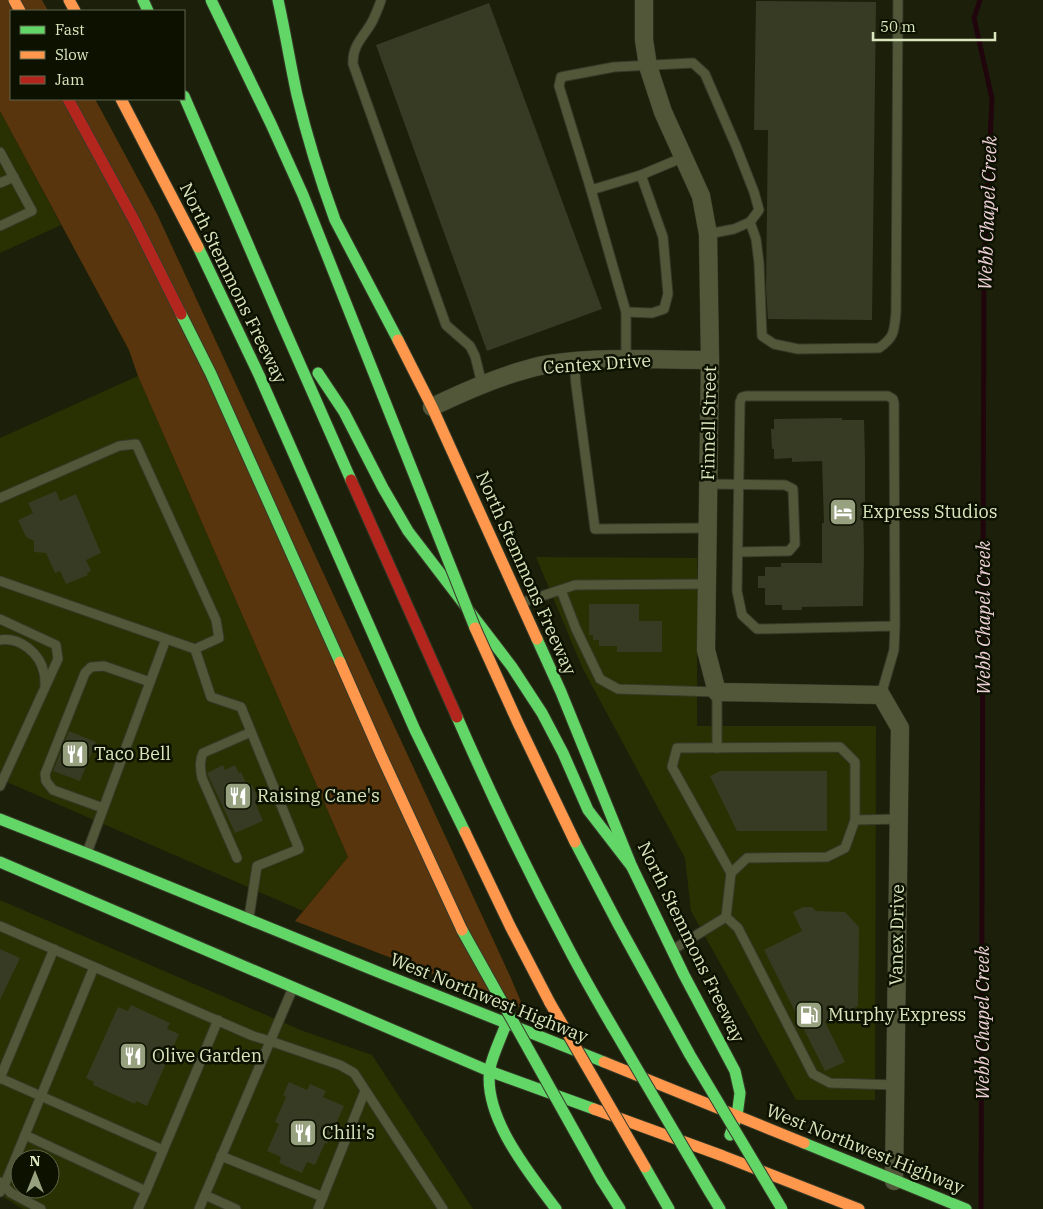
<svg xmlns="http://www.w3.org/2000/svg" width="1043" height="1209" font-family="'IBM Plex Serif',serif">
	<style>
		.built { fill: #293001; fill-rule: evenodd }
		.green { fill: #59350d }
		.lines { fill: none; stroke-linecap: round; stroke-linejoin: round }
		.stream { stroke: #20050d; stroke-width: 5 }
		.building { fill: #373b24 }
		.lane-casing { stroke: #363a29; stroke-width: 11 }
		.street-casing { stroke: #363a29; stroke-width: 19 }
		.fast-casing { stroke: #363a29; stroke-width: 13 }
		.slow-casing { stroke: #363a29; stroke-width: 13 }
		.jam-casing { stroke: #363a29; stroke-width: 13 }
		.lane { stroke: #52573a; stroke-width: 9 }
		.street { stroke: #52573a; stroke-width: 18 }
		.fast { stroke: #63d668; stroke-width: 11 }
		.slow { stroke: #ff974d; stroke-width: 11 }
		.jam { stroke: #b3261e; stroke-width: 11 }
		.fast-bridge-casing { stroke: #363a29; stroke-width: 13; stroke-linecap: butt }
		.slow-bridge-casing { stroke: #363a29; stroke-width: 13; stroke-linecap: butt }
		.jam-bridge-casing { stroke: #363a29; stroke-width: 13; stroke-linecap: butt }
		.fast-bridge { stroke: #63d668; stroke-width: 11 }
		.slow-bridge { stroke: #ff974d; stroke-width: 11 }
		.jam-bridge { stroke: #b3261e; stroke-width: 11 }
		.labels { text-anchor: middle; stroke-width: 5; stroke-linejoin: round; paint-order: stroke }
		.street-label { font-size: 18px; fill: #dbe6be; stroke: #0d1100 }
		.poi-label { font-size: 18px; fill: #dbe6be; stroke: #0d1100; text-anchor: start }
		.water-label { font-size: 19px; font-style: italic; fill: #edd0d8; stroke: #0d1100 }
	</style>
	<rect width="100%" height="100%" fill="#1c200a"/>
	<g class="built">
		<path d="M0 111 61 225 0 253Z"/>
		<path d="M138 376 348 857 303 911 0 779V438Z"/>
		<path d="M536 557 697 558V726H876L875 1100H796L691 911 685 858 583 669Z"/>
		<path d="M0 900 303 1031 372 1055 473 1209H23L0 1195ZM20 1159H50V1189H20Z"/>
	</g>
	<path class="green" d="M0 0H42L48 11H11V99H95L157 214 510 976 524 1009 295 921 348 857 138 376 129 350 0 111Z"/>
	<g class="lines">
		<path class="stream" d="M980 0 974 18 992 99 984 264 981 1209"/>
	</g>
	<g class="building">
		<path d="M756 1 876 2 872 320 768 319 766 289 768 130H754Z"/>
		<path d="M489 3 602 309 487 351 376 45Z"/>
		<path d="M842 418V420H864L865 458V502H863L864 552 863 606 802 607V610H782V605H765V588H758V576H765V567H781V563H822V523H824L822 461 792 462V458L774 459V449H772L771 429H774V419Z"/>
		<path d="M56 491 60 501 76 494 101 553 86 560 91 571 87 573 88 575 66 584 60 571 55 573 46 553 34 552V541L26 537 18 520 33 513 28 503Z"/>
		<path d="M589 604H639V621H662V652H617V646H599V640H593V635H589Z"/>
		<path d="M69 731 96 742 80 781 53 771Z"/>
		<path d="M223 765 225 770 235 765 239 773 241 772 248 787 252 785 259 800 255 802 263 821 235 833 207 773Z"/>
		<path d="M720 771H827V831H737L710 776Z"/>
		<path d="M803 907H812L816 911 845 912 859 927 858 1006 825 1022 845 1062 825 1071 764 950 802 931 793 912Z"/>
		<path d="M0 949 20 958 0 1000Z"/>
		<path d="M131 1005 170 1023 167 1029 179 1034 147 1106 136 1101 135 1104 93 1085 94 1082 86 1078 118 1007 128 1011Z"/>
		<path d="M289 1082 307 1090 310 1084 326 1091 323 1097 344 1106 327 1144 325 1143 315 1165 307 1162 302 1173 279 1163 281 1157 267 1151 279 1124 275 1122 286 1097 283 1095Z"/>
	</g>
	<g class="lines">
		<g class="lane-casing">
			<g id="lane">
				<path d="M381 0C379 7 376 13 373 20 365 36 352 44 353 64L446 325 470 346 475 356 482 384"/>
				<path d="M0 152 32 211 0 226"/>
				<path d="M641 175 684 157"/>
				<path d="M0 183 14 177"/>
				<path d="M591 190 641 175 663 237 668 294 664 309 652 313 626 312"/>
				<path d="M750 222 756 239 759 263 762 336 774 344 798 349 879 348C895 337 894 331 896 312L898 0"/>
				<path d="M626 359V312L591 190 559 86 561 77 614 67 693 63 705 74 736 146 754 192 759 210 750 222 734 229 708 234"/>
				<path d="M574 362 576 385 595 529 708 528"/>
				<path d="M708 484 785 485 793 489 795 544 789 551 738 552"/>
				<path d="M0 498 119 446 136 444 216 620 219 638 195 649 211 697 241 707 299 849 257 866 249 917"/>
				<path d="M0 581 195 649"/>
				<path d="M561 590 576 629 600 679 618 689 717 692V748"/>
				<path d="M521 603 575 585 707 584"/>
				<path d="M0 619 56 645 58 659 0 786"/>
				<path d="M0 640C20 637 40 653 44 673 45 677 45 681 45 685"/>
				<path d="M881 695 894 650 895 626 894 403 893 399 888 396H746L742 397 740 402 737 591 742 615 757 629 895 626"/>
				<path d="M103 808 53 790 46 781 45 774 85 673 91 667 104 666 150 682"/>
				<path d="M88 850 166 639"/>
				<path d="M237 858 202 778C200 769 199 761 203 753L251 732"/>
				<path d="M731 873 672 767 677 748 840 747 855 762V820"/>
				<path d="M726 917 738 928 813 1074 830 1083 896 1085"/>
				<path d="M726 917 731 873 747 858 827 857 845 848 855 820 899 819"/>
				<path d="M0 926 253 1036 270 1041 340 1065 354 1073 443 1209"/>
				<path d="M674 949 726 917"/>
				<path d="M0 1078 54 949"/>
				<path d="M0 1079V1078L163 1150"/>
				<path d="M25 1135 146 1191 218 1020"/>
				<path d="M221 1156 323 1197"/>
				<path d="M0 1182 11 1193 41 1209"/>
				<path d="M0 1192 4 1186 94 967"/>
				<path d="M205 1195 236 1209"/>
				<path d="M138 1209 146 1191"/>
				<path d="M199 1209 292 990"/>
				<path d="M318 1209 365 1091"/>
			</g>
		</g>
		<g class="street-casing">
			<g id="street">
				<path d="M644 0V40L648 66 663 112 701 196 708 234 710 360 706 650 717 692 881 695 900 728 894 1181"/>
				<path d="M432 407C463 392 494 378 528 369 535 367 542 365 550 364 602 356 658 360 710 360"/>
			</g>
		</g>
		<g class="fast-casing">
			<g id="fast">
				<path d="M143 0 148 11"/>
				<path d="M278 0C285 31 290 63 297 95 307 137 320 179 335 220L398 340"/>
				<path d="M184 96 281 321 351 480"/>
				<path d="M198 247 259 375 415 730 465 832"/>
				<path d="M318 373 344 412 383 488 408 531 512 667 542 713 563 753 588 810 632 867"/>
				<path d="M537 639 561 692 632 867 684 975 735 1071 740 1093 737 1116 730 1135"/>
				<path d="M457 717C492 797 530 876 571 953 584 978 598 1002 612 1026"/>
				<path d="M0 819 96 857 383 974 604 1062"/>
				<path d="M0 862 489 1071 594 1109"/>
				<path d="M506 1024C501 1038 493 1054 490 1068 482 1116 529 1173 556 1209"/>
				<path d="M804 1143 966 1209"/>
				<path d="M645 1167 669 1209"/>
				<path d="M601 1179 620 1209"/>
				<path d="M709 1191 720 1209"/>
			</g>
		</g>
		<g class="slow-casing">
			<g id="slow">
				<path d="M14 0 20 11"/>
				<path d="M69 0 75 11"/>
				<path d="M121 99 198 247"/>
				<path d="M398 340 432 407 537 639"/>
				<path d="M465 832 510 926 550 1003"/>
				<path d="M604 1062 804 1143"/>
				<path d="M594 1109 723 1156 859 1209"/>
			</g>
		</g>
		<g class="jam-casing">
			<path id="jam" d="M351 480 457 717"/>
		</g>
		<use href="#lane" class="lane"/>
		<use href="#street" class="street"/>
		<use href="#fast" class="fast"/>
		<use href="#slow" class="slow"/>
		<use href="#jam" class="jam"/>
		<g class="fast-bridge-casing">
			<g id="fast-bridge">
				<path d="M211 0 271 124 303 195 475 628"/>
				<path d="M181 314 211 374 340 662"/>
				<path d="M575 842 618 924 690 1055 782 1209"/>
				<path d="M462 930 601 1179"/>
				<path d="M612 1026 709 1191"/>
			</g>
		</g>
		<g class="slow-bridge-casing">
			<g id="slow-bridge">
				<path d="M475 628 518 723 575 842"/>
				<path d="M340 662 381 755 462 930"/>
				<path d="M550 1003 645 1167"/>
			</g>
		</g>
		<g class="jam-bridge-casing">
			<path id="jam-bridge" d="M68 99 135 222 181 314"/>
		</g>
		<use href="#fast-bridge" class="fast-bridge"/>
		<use href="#slow-bridge" class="slow-bridge"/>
		<use href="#jam-bridge" class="jam-bridge"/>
	</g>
	<defs>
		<g id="hotel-square" transform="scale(1.4375)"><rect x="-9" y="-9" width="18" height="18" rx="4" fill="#98a17f" stroke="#0d1100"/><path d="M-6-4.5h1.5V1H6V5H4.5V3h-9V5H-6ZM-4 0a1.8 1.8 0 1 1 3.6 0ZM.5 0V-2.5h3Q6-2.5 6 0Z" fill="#fff"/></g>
		<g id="restaurant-square" transform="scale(1.4375)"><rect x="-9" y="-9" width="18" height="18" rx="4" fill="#98a17f" stroke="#0d1100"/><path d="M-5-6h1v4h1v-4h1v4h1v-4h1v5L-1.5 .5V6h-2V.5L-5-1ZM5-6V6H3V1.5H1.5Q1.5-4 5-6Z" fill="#fff"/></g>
		<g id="fuel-square" transform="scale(1.4375)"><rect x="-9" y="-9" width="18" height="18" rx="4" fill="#98a17f" stroke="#0d1100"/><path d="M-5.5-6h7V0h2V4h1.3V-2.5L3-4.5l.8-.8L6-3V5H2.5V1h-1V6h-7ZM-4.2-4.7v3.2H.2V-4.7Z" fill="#fff"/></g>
	</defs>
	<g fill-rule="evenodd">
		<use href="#hotel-square" x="843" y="512"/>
		<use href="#restaurant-square" x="75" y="754"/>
		<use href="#restaurant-square" x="238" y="796"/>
		<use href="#fuel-square" x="809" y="1015"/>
		<use href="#restaurant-square" x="133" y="1056"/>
		<use href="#restaurant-square" x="303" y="1133"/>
	</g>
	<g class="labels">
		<g class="street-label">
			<text transform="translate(233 283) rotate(64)" y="6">North Stemmons Freeway</text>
			<text transform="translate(597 364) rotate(-4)" y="6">Centex Drive</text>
			<text transform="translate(709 423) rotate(-89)" y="6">Finnell Street</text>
			<text transform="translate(526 573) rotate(66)" y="6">North Stemmons Freeway</text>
			<text transform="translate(897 935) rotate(-89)" y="6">Vanex Drive</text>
			<text transform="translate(691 942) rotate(64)" y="6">North Stemmons Freeway</text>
			<text transform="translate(489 998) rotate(22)" y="6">West Northwest Highway</text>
			<text transform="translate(865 1149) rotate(22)" y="6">West Northwest Highway</text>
		</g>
		<g class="poi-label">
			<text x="862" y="518">Express Studios</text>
			<text x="94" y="760">Taco Bell</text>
			<text x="257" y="802">Raising Cane's</text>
			<text x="828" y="1021">Murphy Express</text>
			<text x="152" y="1062">Olive Garden</text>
			<text x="322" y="1139">Chili's</text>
		</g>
		<g class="water-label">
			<text transform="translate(987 213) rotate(-88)" y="7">Webb Chapel Creek</text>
			<text transform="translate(983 618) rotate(-90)" y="7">Webb Chapel Creek</text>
			<text transform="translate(982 1023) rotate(-90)" y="7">Webb Chapel Creek</text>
		</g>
	</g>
	<rect x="10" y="10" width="175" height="90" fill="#0d1100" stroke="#5f664c"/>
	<rect x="20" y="26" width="25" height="8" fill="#63d668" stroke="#5f664c"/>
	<text x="55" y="35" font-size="15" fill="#dbe6be">Fast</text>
	<rect x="20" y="51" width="25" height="8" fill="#ff974d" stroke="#5f664c"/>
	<text x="55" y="60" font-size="15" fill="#dbe6be">Slow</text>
	<rect x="20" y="76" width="25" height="8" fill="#b3261e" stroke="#5f664c"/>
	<text x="55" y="85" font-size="15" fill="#dbe6be">Jam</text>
	<g transform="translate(35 1174)"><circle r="24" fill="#0d1100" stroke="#5f664c"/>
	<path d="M0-4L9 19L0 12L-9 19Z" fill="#98a17f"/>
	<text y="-8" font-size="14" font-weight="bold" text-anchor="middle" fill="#dbe6be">N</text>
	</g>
	<path d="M873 32v8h122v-8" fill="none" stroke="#dbe6be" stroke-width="2.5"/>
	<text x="880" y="32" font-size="15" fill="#dbe6be" stroke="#0d1100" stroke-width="4" paint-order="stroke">50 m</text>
</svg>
